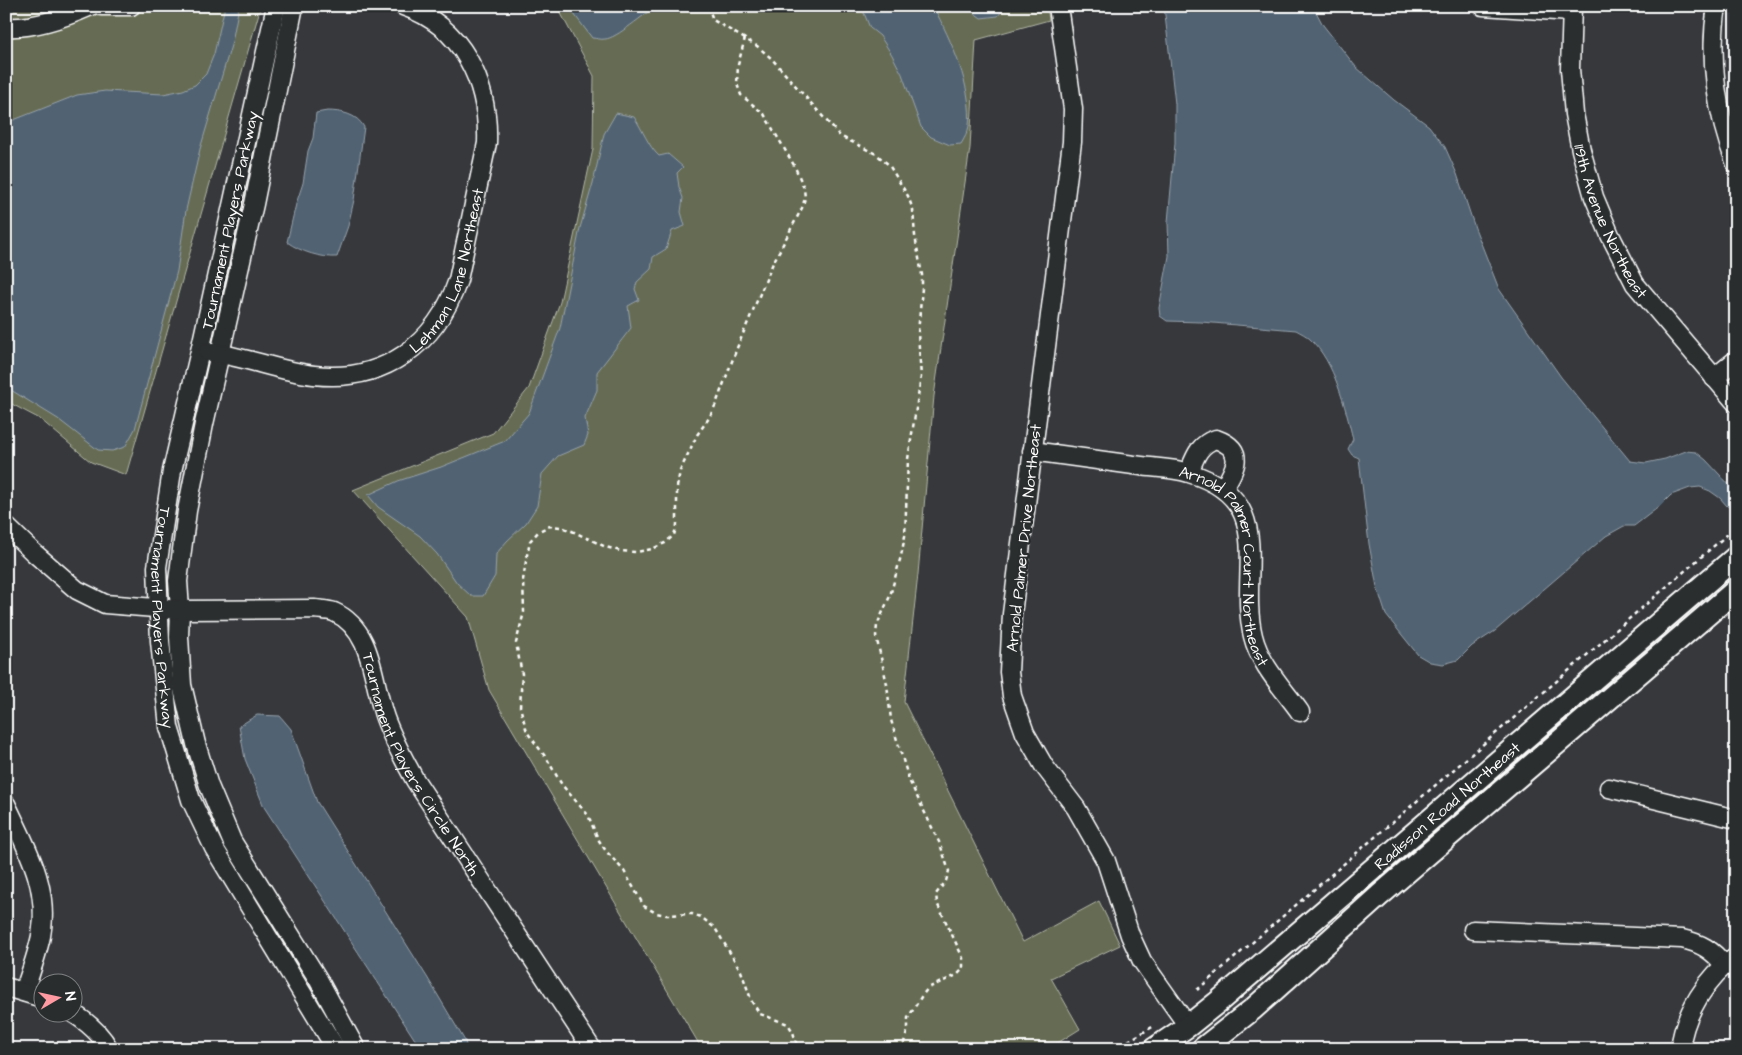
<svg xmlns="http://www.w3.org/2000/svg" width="1742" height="1055" font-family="'Architects Daughter',sans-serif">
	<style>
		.green { fill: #666c52; stroke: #b2b6a8 }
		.water { fill: #516373; stroke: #97a1ab }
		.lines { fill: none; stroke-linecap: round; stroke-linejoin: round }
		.minor-casing { stroke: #fff; stroke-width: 21 }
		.major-casing { stroke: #fff; stroke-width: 25 }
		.path { stroke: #fff; stroke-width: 2.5; stroke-dasharray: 4 4; stroke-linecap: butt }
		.minor { stroke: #2a2d2e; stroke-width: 18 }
		.major { stroke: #2a2d2e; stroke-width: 21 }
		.labels { text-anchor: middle; stroke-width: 5; stroke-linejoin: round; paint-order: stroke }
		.street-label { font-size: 16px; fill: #fff; stroke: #2a2d2e }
	</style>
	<rect width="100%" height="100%" fill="#36383c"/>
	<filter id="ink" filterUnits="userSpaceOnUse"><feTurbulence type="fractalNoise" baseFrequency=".02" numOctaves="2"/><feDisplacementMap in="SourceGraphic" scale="10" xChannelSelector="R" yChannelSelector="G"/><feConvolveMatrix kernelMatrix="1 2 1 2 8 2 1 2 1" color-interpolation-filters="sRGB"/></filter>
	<g filter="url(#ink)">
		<g class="green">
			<path d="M6 6H261L126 475 91 462 40 419 6 401Z"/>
			<path d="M557 6H1047L1049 20 976 40 970 148 934 396 918 574 904 702 1023 942 1099 901 1120 945 1051 978 1080 1029 1048 1049H702L489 690 468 617 353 490 493 433 529 388 560 302 593 149 594 76Z"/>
		</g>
		<g class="water">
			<path d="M225 6H239L232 42 200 149 186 210 177 271 135 429 125 447 112 451 98 450 58 419 6 387V123L77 95 105 91 163 94 183 90 195 85 206 74 214 54Z"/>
			<path d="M568 6H657C645 13 616 39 605 39 601 40 596 38 592 38Z"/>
			<path d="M864 6H933C951 40 973 88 969 126 968 132 964 139 961 144L950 145 931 137 921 127 902 74 892 55 880 36 870 28 864 13Z"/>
			<path d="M970 6H1006L998 16 981 18 973 12Z"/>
			<path d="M1164 6H1313L1323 25 1356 67 1394 100 1429 126 1445 147 1457 174 1475 228 1499 289 1561 377 1630 461 1646 463 1665 459 1686 451 1696 452 1706 460 1734 490 1736 509 1727 506 1720 498 1710 491 1700 487 1690 488 1671 495 1660 506 1634 526H1624L1606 536 1495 631 1472 646 1458 660 1443 664 1430 662 1418 655 1386 615 1377 587 1369 544 1359 458 1352 455 1348 449 1353 439C1345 407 1335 362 1310 339 1306 335 1301 333 1296 330L1201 322 1167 321 1160 316 1159 308 1169 256 1168 222 1175 143V104Z"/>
			<path d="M327 111C341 111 357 114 364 127L354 200 348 226 337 257C321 258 301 252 287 242L296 204 303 183 308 151 313 138 316 113Z"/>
			<path d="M616 113 634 117C643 130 648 146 659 156L668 154 683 167 677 173 679 187 683 198 681 212 685 226 672 231 666 249 653 257 651 269 637 282 635 289 639 300 628 306 631 328 597 372V390L585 418 588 435 584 445 558 456 542 474 537 506 526 523 507 541 496 554 495 576 483 596H471L457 583 437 554 420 536 378 507 368 495 398 481 441 467 505 441 529 413 560 328 580 228 593 183 604 134Z"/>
			<path d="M257 715 280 716 291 729 317 802 427 977 465 1041 467 1049H421L264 807 245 759 239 726Z"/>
		</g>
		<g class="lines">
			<g class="minor-casing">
				<g id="minor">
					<path d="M101 6H131"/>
					<path id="s1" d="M276 6 200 351 172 471 157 567 160 641 169 727 191 800 214 848 336 1049"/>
					<path d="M294 6 254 204 204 424 187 511 178 581 180 610 179 637 182 685 196 744 209 786 232 841 318 979 356 1049"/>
					<path d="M1058 6 1073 109 1072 142 1012 614 1009 672 1012 696 1025 733 1044 766 1076 808 1106 861 1130 935 1142 961 1188 1026"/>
					<path d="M1483 6 1571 12"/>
					<path id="s2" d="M1572 6 1570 69 1574 114 1581 150 1594 197 1610 235 1635 284 1736 403"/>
					<path d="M1717 6C1708 59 1717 115 1736 164"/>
					<path d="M6 27C34 29 66 17 91 6"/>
					<path id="s3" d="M208 352C244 356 278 371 314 375 383 383 436 345 458 280L487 143C489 83 463 26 403 6"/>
					<path d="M1714 378 1736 360"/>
					<path id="s4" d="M1032 451C1068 456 1104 461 1141 466 1156 468 1174 468 1189 473 1280 500 1237 571 1253 636 1260 665 1283 688 1300 712"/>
					<path d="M1189 472C1195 457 1199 444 1216 439 1247 450 1235 469 1223 489"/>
					<path id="s5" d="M6 526 33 552 77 590 105 604 180 610 315 609C321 610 328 610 334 612 374 630 372 682 385 718 393 740 404 760 415 780L592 1049"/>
					<path d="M1609 788 1736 819"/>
					<path d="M6 804C26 847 50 886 41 936 37 955 30 974 24 992"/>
					<path d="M1473 930 1682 939C1700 943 1713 950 1724 965"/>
					<path d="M6 987 42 998"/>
					<path d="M71 1012C86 1021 101 1034 109 1049"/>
					<path d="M1680 1049C1684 1014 1707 976 1736 957"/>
				</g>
			</g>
			<g class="major-casing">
				<g id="major">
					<path id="s6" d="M1154 1049 1188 1026 1218 1002 1736 557"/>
					<path d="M1202 1049 1253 1009 1380 895 1736 590"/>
				</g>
			</g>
			<g class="path">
				<path d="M708 6 713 20 757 46 771 58 840 136 876 154 889 165 908 196 913 210 915 236 922 275V288L918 333 921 377 908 459 905 536 901 556 890 596 877 625 876 636 887 684 891 720 909 780 940 844 949 871 946 881 936 894 937 903 963 958V969L957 975 928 988 921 997 908 1018V1029L902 1049"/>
				<path d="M745 38 738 65 737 84 741 95 764 114 795 167 804 188 805 198 802 208 773 263 737 348 716 404 709 418 697 435 680 471 677 487V525L674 535 665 543 652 549 636 552 620 551 606 547 572 531 561 527 550 526 539 531 530 541 527 555 523 580 524 612 516 643 522 674 520 707 527 732 547 759 562 785 588 815 598 839 606 851 624 871 644 906 656 913 667 915 692 914 701 917 715 928 741 971 752 1002 760 1014 788 1024 793 1032 798 1049"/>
				<path d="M1197 990 1736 527"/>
				<path d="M1114 1049 1154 1026"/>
			</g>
			<use href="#minor" class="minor"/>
			<use href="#major" class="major"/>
		</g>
	</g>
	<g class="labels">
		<g class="street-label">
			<text transform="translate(229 220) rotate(-78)" y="6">Tournament Players Parkway</text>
			<text dy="6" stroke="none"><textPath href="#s2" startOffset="222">119th Avenue Northeast</textPath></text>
			<text dy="6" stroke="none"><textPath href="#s3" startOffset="301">Lehman Lane Northeast</textPath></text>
			<text transform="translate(1023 538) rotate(-84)" y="6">Arnold Palmer Drive Northeast</text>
			<text dy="6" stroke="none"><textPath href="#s4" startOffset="266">Arnold Palmer Court Northeast</textPath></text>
			<text dy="6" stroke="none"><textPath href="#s1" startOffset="624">Tournament Players Parkway</textPath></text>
			<text dy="6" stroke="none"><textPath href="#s5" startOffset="535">Tournament Players Circle North</textPath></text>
			<text dy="6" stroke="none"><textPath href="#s6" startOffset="381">Radisson Road Northeast</textPath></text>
		</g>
	</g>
	<rect width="1742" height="1055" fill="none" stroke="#2a2d2e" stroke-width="25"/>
	<rect x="12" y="12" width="1717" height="1030" fill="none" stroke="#fff" stroke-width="2" filter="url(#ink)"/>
	<g transform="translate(58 998) rotate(81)"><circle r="24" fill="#2a2d2e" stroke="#7f8182"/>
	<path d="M0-4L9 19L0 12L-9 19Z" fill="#ff9aa2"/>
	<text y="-8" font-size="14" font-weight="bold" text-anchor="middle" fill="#ffffff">N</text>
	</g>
</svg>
